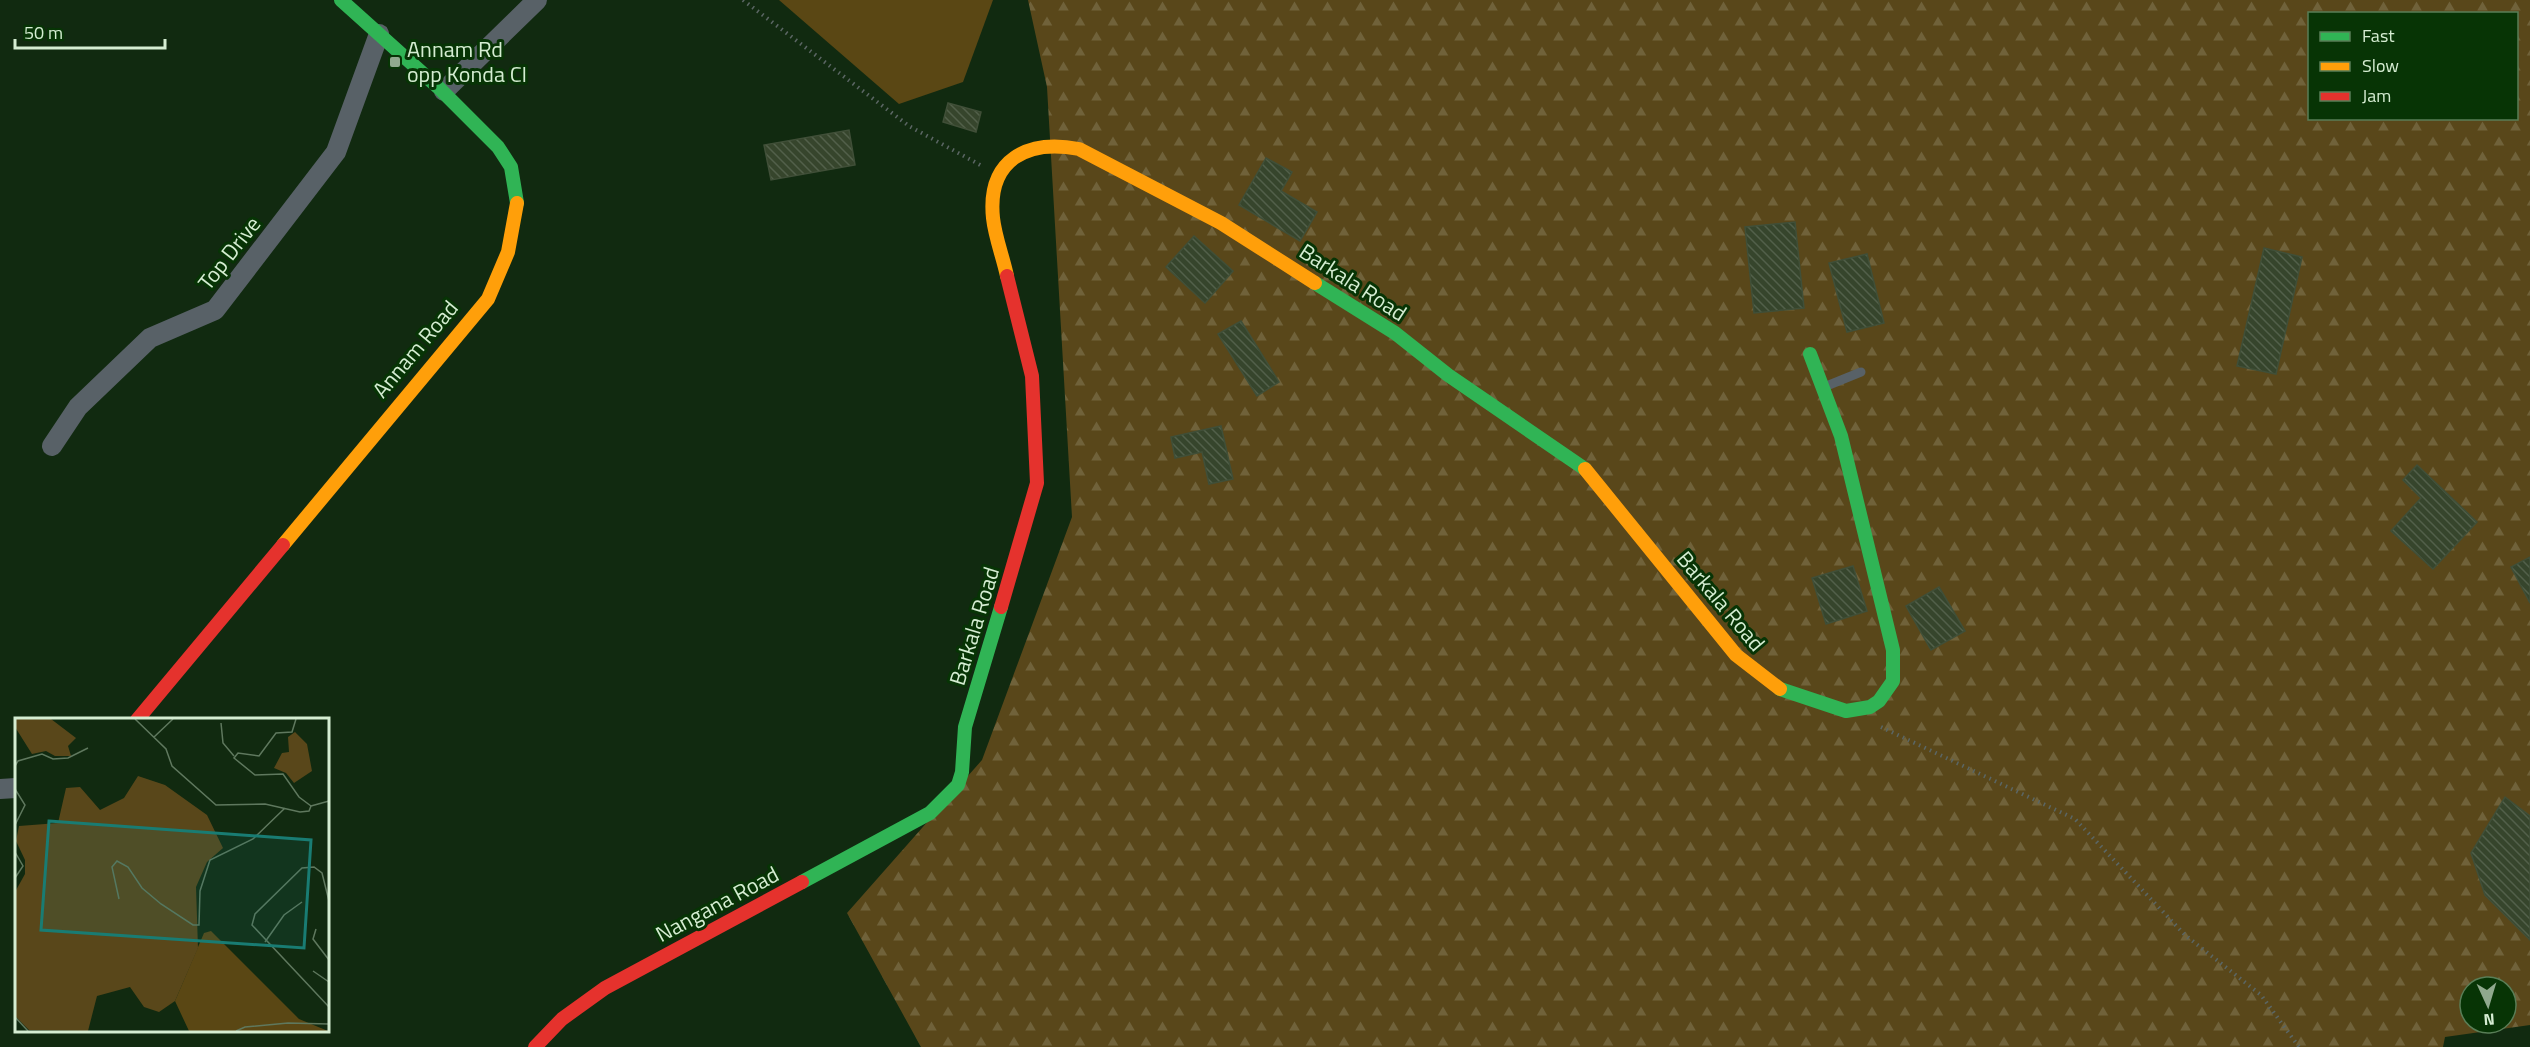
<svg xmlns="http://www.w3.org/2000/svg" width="2530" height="1047" font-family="'Titillium Web',sans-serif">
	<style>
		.green { fill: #5a4714 }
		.forest { fill: url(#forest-firs); fill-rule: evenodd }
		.building { fill: url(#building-back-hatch); stroke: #404f38; stroke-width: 1.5 }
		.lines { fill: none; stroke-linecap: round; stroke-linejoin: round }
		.path { stroke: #5b6664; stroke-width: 4; stroke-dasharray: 1.5 4.5; stroke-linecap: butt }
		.lane { stroke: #586167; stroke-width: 9 }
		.street { stroke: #586167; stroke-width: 20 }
		.fast { stroke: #30b455; stroke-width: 14 }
		.slow { stroke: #ff9f0a; stroke-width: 14 }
		.jam { stroke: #e5322d; stroke-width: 14 }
		.poi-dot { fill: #90a98e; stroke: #073405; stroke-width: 2 }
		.labels { text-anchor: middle; stroke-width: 6; stroke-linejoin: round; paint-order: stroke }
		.poi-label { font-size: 22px; fill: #d5edd2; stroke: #073405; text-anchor: start }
		.street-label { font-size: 22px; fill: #d5edd2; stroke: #073405 }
		.inset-road { fill: none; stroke: #5f785e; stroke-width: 1.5 }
		.view { fill: #197c73; fill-opacity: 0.15; stroke: #197c73; stroke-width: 3 }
		.inset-edge { fill: none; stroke: #d5edd2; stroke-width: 3 }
	</style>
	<defs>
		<pattern id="forest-firs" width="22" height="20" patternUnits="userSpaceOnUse" patternTransform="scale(1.5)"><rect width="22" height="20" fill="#59471a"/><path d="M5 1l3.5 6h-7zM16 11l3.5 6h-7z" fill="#70623a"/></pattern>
		<pattern id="building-back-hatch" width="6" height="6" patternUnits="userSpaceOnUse" patternTransform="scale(1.5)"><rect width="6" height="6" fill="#36452c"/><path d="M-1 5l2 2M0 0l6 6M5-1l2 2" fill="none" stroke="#52604a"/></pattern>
	</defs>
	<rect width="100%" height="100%" fill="#112a10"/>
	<path class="green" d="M779 0H993L963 82 899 104Z"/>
	<path class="forest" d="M1028 0H2530V1025L2445 1037 2443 1047H921L847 913 982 760 1072 517 1047 87ZM2310 14H2516V118H2310ZM2470 987H2506V1023H2470Z"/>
	<g class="building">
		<path d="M948 103 981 112 976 132 943 122Z"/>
		<path d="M849 130 855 165 771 180 764 145Z"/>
		<path d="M1266 158 1292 172 1281 191 1317 212 1300 241 1239 205Z"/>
		<path d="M1795 222 1804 308 1754 313 1745 227Z"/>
		<path d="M1194 236 1233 271 1205 303 1166 267Z"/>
		<path d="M2264 248 2302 257 2276 374 2237 366Z"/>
		<path d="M1867 254 1884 323 1847 332 1829 263Z"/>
		<path d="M1241 321 1279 382 1257 396 1218 334Z"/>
		<path d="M1221 426 1233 479 1209 484 1202 452 1175 458 1171 437Z"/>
		<path d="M2417 465 2477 522 2433 569 2391 531 2421 498 2403 480Z"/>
		<path d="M2530 557V603L2511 567Z"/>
		<path d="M1853 566 1867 611 1826 624 1812 578Z"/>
		<path d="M1939 587 1965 631 1931 650 1906 606Z"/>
		<path d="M2505 797 2530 816V940L2485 895 2471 853Z"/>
	</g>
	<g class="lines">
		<g class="path">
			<path d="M743 0 909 126 982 166"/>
			<path d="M1881 727 2075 819 2185 935 2261 995 2299 1047"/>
		</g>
		<path class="lane" d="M1824 387 1861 372"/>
		<g class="street">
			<path d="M444 91 537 0"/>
			<path d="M52 446 78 407 150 338 215 310 336 152 379 34"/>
			<path d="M0 789 16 788"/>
		</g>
		<g class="fast">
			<path d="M341 0 439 88 498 147 511 167 517 203"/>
			<path d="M1315 283 1395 333 1448 375 1585 469"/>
			<path d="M1780 689 1846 711 1870 707 1879 701 1893 681V650L1841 436 1810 354"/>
			<path d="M802 882 930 813 958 785 962 772 965 727 1001 607"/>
		</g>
		<g class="slow">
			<path d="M1007 276C1003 257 995 237 993 218 987 159 1028 139 1079 149L1221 223 1315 283"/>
			<path d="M1585 469 1736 655 1780 689"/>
			<path d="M283 545 488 299 508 252 517 203"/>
		</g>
		<g class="jam">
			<path d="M1001 607 1037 483 1032 376 1007 276"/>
			<path d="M137 720 283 545"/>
			<path d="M535 1047 562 1019 605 988 802 882"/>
		</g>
	</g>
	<rect class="poi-dot" x="389" y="56" width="12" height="12" rx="3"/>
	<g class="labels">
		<g class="poi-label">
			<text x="407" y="57">Annam Rd<tspan x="407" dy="25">opp Konda Cl</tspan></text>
		</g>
		<g class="street-label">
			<text transform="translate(229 253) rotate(-52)" y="8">Top Drive</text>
			<text transform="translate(1353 282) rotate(33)" y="8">Barkala Road</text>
			<text transform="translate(415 349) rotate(-50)" y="8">Annam Road</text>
			<text transform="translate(1721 601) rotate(50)" y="8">Barkala Road</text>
			<text transform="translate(974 626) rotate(-73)" y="8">Barkala Road</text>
			<text transform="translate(717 904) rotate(-28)" y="8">Nangana Road</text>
		</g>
	</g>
	<g transform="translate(15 718)">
		<rect width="314" height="314" fill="#112a10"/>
		<path d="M196 213 284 301 313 313H174L160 283 189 215Z" fill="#5a4714"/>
		<path d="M0 1H36L61 20 53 28 56 38H40L31 33 17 36 0 9ZM280 14 292 26 297 53 279 65 271 55 259 50 267 35 274 34 273 19ZM123 58 150 67 192 97 208 130 192 144 181 169 183 230 160 283 144 294 129 289 115 269 82 278 73 313 14 312 0 298V174L10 156V142L1 123 4 108 43 105 51 70 65 69 85 92 109 80Z" fill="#59471a"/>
		<path class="inset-road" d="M120 1 151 31 157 48 201 87 250 86 285 94 294 93 296 88M281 1 277 14 261 15 244 38 223 35 219 40 240 57 268 56 284 79 296 88M206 5 208 25 219 38M139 19 158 1M0 48 3 43 27 36 38 41 53 40 73 30M0 71 10 87 0 107M296 88 314 83M0 134 8 148 0 160M104 181 97 149 102 143 113 149 127 170 146 186 178 207H184L185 173 195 142 238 121 270 90M314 183 307 155 299 149 287 150 240 196 237 207 314 289M301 211 298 221 314 242M250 224 269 197 287 184M298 253 314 264M0 299 13 313M221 313 230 309 273 305 314 306"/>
		<path class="view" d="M34 103 296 122 289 230 26 212Z"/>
		<rect width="314" height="314" class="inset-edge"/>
	</g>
	<rect x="2308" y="12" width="210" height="108" fill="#073405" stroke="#597e57" stroke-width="1.5"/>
	<rect x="2320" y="32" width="30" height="9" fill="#30b455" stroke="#597e57" stroke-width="1.5"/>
	<text x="2362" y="42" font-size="18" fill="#d5edd2">Fast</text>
	<rect x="2320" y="62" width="30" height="9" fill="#ff9f0a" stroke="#597e57" stroke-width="1.5"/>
	<text x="2362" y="72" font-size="18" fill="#d5edd2">Slow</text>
	<rect x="2320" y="92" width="30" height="9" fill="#e5322d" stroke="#597e57" stroke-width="1.5"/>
	<text x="2362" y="102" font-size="18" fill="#d5edd2">Jam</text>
	<g transform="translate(2488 1005) rotate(176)"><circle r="28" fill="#073405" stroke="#597e57" stroke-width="1.5"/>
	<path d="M0-4.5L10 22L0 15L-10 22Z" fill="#90a98e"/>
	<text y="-9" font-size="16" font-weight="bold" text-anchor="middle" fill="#d5edd2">N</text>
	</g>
	<path d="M15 39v9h150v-9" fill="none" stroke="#d5edd2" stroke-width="3"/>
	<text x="24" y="39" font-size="18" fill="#d5edd2" stroke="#073405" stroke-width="4.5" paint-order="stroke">50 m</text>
</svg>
